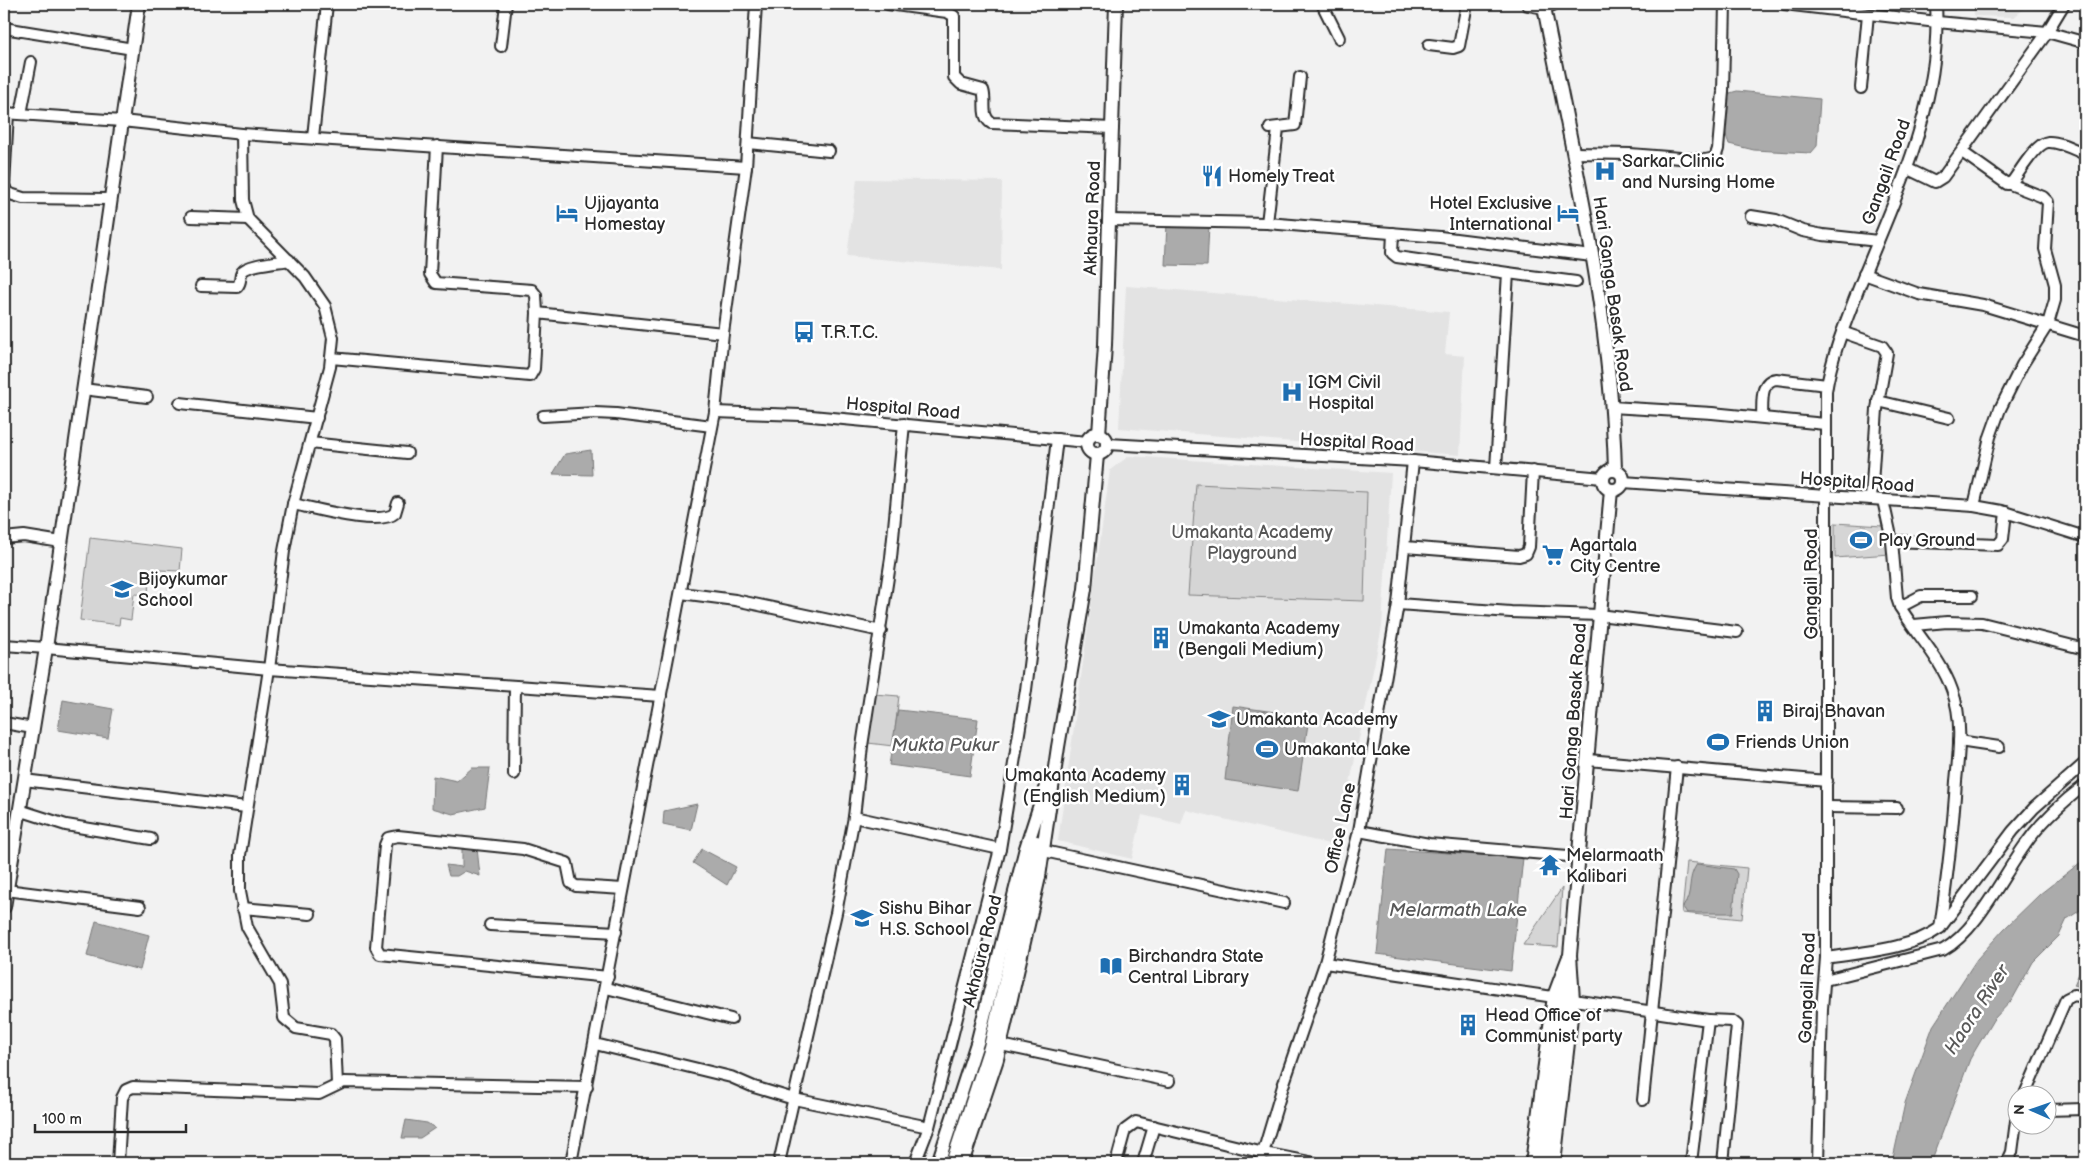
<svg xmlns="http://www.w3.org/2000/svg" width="2089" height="1167" font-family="'Balsamiq Sans',sans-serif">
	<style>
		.built { fill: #e3e3e3 }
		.green { fill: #d5d5d5; stroke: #808080 }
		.water { fill: #ababab; stroke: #787878 }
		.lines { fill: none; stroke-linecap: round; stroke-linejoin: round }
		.minor-casing { stroke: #2b2b2b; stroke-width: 14 }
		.major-casing { stroke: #2b2b2b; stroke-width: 16 }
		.minor { stroke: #fff; stroke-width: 10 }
		.major { stroke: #fff; stroke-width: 12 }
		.labels { text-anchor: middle; stroke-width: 5; stroke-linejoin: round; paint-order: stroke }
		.poi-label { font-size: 18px; fill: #2b2b2b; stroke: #fff; text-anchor: start }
		.street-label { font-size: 18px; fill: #2b2b2b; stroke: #fff }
		.park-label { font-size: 18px; fill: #565656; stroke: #fff }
		.water-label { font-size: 19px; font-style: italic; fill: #585858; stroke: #fff }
	</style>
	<rect width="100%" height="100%" fill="#f2f2f2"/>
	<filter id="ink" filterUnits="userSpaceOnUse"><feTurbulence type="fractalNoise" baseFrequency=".02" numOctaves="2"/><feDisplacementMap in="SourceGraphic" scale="10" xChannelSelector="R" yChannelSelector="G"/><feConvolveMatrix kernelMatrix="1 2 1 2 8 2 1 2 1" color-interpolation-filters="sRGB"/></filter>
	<g filter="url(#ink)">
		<g class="built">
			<path d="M1974 4H2059L2054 12 2024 9 2014 17 1974 16Z"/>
			<path d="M857 179 1002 181 1001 270 847 256Z"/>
			<path d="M1126 286 1449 312 1445 354 1465 356 1460 455 1119 428Z"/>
			<path d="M1129 456 1391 473 1382 627 1337 846 1186 810 1181 824 1142 815 1132 859 1058 841 1110 470Z"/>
		</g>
		<g class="green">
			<path d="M1196 484 1367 492 1364 601 1188 595Z"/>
			<path d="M1835 523 1883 526 1890 554 1835 558Z"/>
			<path d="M90 538 182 549 180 571 159 570 158 579 149 578 148 595 134 594 131 620 120 618 119 625 80 620Z"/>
			<path d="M874 694 899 696 893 746 868 743Z"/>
			<path d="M1687 862 1747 868 1742 919 1682 913Z"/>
			<path d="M1562 888 1558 947 1523 945Z"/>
		</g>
		<g class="water">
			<path d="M1737 91 1820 99 1817 146 1811 153 1754 150 1729 144C1723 130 1722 107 1730 93Z"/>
			<path d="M1167 223 1209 225 1207 266 1165 265Z"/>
			<path d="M591 450 592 475 553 474 565 454Z"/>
			<path d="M63 700 113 709 108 738 58 730Z"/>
			<path d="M1233 706 1309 717 1298 791 1225 780Z"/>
			<path d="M898 710 978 719 970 776 889 765Z"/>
			<path d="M472 768H490L485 807 453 814 432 808 433 776 457 781Z"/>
			<path d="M697 804 691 830 663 824 664 811Z"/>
			<path d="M477 848 480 876 465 871 457 876H449L446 865 462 867V849Z"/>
			<path d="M702 849 736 867 727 885 693 863Z"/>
			<path d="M1388 849 1523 858 1511 971 1377 954Z"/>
			<path d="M2085 859V907L2067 919 2059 936 2033 962 2012 1000 1993 1020 1970 1059 1931 1163H1892L1905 1103 1933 1026 1977 959 2004 929 2040 894Z"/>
			<path d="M1697 864 1734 869 1737 874 1733 913H1687L1683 907C1694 892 1686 880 1697 864Z"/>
			<path d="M96 921 149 935 140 970 87 956Z"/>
			<path d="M2085 959V988L2074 985Z"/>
			<path d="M406 1120 427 1123 435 1128 420 1138H402Z"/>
		</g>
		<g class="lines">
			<g class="minor-casing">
				<g id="minor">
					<path d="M888 4 947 12 954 16V77L961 84 983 90C987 102 980 115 991 123L1113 128"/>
					<path d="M1322 4 1339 38"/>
					<path d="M1784 4 1937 22 2047 32 2083 42 2085 37"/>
					<path d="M4 28 133 49"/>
					<path d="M1429 45 1453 48 1459 46 1467 4"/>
					<path d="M501 46 506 4"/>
					<path d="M1861 88 1868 14"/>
					<path d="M4 113 122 121 242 134 746 167"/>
					<path d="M8 113 4 185 7 193 23 198 110 199"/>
					<path d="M21 114 31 62"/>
					<path d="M1270 128 1295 125 1300 77"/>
					<path d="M242 134 243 200 248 219 305 277 325 306 333 338 330 367 293 504 284 551 269 669 240 855V891L247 927 280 984 284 1018 296 1028 331 1034 335 1039 337 1084"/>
					<path d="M313 137 327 4"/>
					<path d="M748 143 829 151"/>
					<path d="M437 146 430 274 436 283 532 290 536 295 537 313 723 333"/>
					<path d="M1962 152 2007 184 2012 182C2019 173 2036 143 2048 142 2059 141 2075 150 2085 154"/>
					<path d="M1574 153 1630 154 1705 160 1715 158 1718 149 1723 92 1725 4"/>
					<path d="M1908 169 1935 182 1943 177 2044 37 2064 4"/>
					<path d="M1751 216 1776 220 1803 231 1823 235 1878 241"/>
					<path d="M191 217 248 219"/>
					<path d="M1109 220 1267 223 1440 237 1592 256"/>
					<path d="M1267 223 1278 129"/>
					<path d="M1393 233 1392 253 1397 257 1508 273 1496 468"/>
					<path d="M1508 273 1576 282"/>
					<path d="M1864 274 1919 294 1983 305 2085 336"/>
					<path d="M201 286 237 287C242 282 239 277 242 272 247 264 280 262 289 260"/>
					<path d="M1842 332 1882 346 1887 353 1877 409 1871 499"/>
					<path d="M331 358 530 376 534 369 537 313"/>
					<path d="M83 389 147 397"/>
					<path d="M1878 401 1949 418"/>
					<path d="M180 403 317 418"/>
					<path d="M1611 407 1712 413 1825 424"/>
					<path d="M715 412 801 415 1087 442"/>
					<path d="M543 416 595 413 616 414 712 426"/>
					<path d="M1762 417C1763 404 1759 381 1776 379L1827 385"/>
					<path d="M310 443 407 453"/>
					<path d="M1108 444 1413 461 1603 478"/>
					<path d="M1623 482 1974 506 2002 511 2085 537"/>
					<path d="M1883 500 1892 541 1897 598 1900 607C1917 635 1941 659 1952 690 1963 719 1959 751 1956 781 1953 830 1947 879 1940 928"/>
					<path d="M293 504C313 508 380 527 395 513L398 503"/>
					<path d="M1974 506 1990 437 2000 409 2022 365 2048 324 2055 300V285L2045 249 2048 202 2043 197 2010 184"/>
					<path d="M4 538 24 536 61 542"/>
					<path d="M1892 541 1998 545 2003 539 2006 512"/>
					<path d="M1405 547 1519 556 1526 554 1529 547 1533 471"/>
					<path d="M681 593 735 600 881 631"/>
					<path d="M1398 604 1511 612 1599 615 1737 632"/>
					<path d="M1900 607 1921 596H1972"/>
					<path d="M1914 625 1947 622 1982 623 2085 649"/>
					<path d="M4 645 46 648 269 669 661 696"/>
					<path d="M4 723 33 728"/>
					<path d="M1959 741 1999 747"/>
					<path d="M1588 760 1827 781"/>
					<path d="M514 774 515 686"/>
					<path d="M24 780 246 807"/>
					<path d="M1826 807 1897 808"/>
					<path d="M19 810 66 825 151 839"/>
					<path d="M854 817 1000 849"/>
					<path d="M1359 831 1429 844 1580 857"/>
					<path d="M4 838 15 839"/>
					<path d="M1044 851 1284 903"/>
					<path d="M6 890 140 907"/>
					<path d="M242 908 310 914"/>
					<path d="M490 925 616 932"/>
					<path d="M1826 958C1862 952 1909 950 1940 928L2013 831 2034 808 2085 763"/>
					<path d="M1325 963 1708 1020 1691 1163"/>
					<path d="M608 977 380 954 376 947 385 845 388 838 398 836 523 849 567 863 571 883 576 886 623 889"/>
					<path d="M1825 980 1943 950C1977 931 2002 877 2025 845 2040 823 2064 801 2085 785"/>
					<path d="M606 988 731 1019"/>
					<path d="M1708 1020 1732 1021 1737 1025 1723 1163"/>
					<path d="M595 1044 731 1077 754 1087 794 1099 929 1127"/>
					<path d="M1001 1045 1169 1081"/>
					<path d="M2025 1094 2066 999 2074 995 2085 997"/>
					<path d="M1643 1100 1677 767"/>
					<path d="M2046 1110 2085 1109"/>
					<path d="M118 1163 122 1098 126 1090 133 1087 319 1094 344 1082 587 1087"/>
					<path d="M571 1163 715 412 723 333 746 167 756 4"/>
					<path d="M779 1163 836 913 854 817 862 746 891 558 904 424"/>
					<path d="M915 1163 929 1127 1000 849 1026 690 1057 439"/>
					<path d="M1116 1163 1125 1130 1136 1122 1264 1153 1315 1163"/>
					<path d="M1143 1163 1154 1126"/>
					<path d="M1260 1163 1283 1086 1325 963 1359 831 1398 604 1413 461"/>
					<path d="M1818 1163 1822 1009 1826 958V391C1832 355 1845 324 1858 290 1895 197 1942 106 1936 4"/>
					<path d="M2007 1163 2012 1152 2016 1121"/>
				</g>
			</g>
			<g class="major-casing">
				<g id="major">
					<path d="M1528 4 1544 7 1553 4"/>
					<path d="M1544 7C1574 160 1611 313 1615 470"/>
					<circle cx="1097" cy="444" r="10"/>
					<path d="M1099 434 1105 345 1116 4"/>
					<circle cx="1613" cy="480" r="10"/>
					<path d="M4 907 46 648 139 4"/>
					<path d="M938 1163 978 1040 1026 848 1048 780"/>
					<path d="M952 1163 990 1047 1037 842"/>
					<path d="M962 1163 997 1059 1039 877 1058 747 1085 589 1097 455"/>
					<path d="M1532 1163 1554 996 1568 959"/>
					<path d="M1543 1163 1567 979"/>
					<path d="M1554 1163 1573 1000 1570 955 1611 490"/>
				</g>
			</g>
			<use href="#minor" class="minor"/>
			<use href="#major" class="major"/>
		</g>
	</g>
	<defs>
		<g id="hospital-bare" transform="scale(1.725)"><path d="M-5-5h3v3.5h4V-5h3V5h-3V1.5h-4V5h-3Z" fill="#1f6fb2" stroke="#fff" stroke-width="2.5" paint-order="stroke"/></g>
		<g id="restaurant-bare" transform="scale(1.725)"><path d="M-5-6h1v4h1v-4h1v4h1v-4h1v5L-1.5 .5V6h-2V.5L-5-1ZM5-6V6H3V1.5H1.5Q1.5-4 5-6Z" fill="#1f6fb2" stroke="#fff" stroke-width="2.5" paint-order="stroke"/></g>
		<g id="hotel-bare" transform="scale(1.725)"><path d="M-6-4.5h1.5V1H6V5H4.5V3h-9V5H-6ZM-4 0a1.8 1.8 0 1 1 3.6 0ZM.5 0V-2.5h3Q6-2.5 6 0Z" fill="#1f6fb2" stroke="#fff" stroke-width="2.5" paint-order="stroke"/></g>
		<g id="bus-bare" transform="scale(1.725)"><path d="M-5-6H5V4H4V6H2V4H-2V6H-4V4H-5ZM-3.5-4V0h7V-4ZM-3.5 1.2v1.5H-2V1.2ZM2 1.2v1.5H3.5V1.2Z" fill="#1f6fb2" stroke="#fff" stroke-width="2.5" paint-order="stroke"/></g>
		<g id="stadium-bare" transform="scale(1.725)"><path d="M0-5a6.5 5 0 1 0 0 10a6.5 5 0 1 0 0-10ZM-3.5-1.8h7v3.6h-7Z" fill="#1f6fb2" stroke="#fff" stroke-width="2.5" paint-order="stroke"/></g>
		<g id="supermarket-bare" transform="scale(1.725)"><path d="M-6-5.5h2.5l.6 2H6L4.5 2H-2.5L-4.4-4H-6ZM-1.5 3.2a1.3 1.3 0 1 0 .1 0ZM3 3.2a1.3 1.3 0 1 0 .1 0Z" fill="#1f6fb2" stroke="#fff" stroke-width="2.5" paint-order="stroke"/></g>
		<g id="school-bare" transform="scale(1.725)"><path d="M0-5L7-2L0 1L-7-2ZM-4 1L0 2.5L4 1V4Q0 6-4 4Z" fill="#1f6fb2" stroke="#fff" stroke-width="2.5" paint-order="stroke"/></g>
		<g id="building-bare" transform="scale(1.725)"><path d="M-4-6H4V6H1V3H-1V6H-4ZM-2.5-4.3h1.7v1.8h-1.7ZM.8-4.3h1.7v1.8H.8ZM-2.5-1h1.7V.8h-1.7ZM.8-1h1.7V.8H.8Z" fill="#1f6fb2" stroke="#fff" stroke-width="2.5" paint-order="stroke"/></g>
		<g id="temple-bare" transform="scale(1.725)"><path d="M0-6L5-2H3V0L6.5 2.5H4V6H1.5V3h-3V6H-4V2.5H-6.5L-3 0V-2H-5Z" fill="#1f6fb2" stroke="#fff" stroke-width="2.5" paint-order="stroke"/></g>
		<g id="library-bare" transform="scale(1.725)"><path d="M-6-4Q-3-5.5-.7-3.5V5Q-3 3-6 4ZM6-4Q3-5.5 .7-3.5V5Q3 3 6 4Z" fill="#1f6fb2" stroke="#fff" stroke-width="2.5" paint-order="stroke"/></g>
	</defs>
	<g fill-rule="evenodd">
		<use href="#hospital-bare" x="1605" y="171"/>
		<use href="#restaurant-bare" x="1212" y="176"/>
		<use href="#hotel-bare" x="567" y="213"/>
		<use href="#hotel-bare" x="1568" y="213"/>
		<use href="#bus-bare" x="804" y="332"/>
		<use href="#hospital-bare" x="1292" y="392"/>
		<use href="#stadium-bare" x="1861" y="540"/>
		<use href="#supermarket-bare" x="1553" y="555"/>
		<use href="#school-bare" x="122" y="589"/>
		<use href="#building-bare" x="1161" y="638"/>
		<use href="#building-bare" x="1765" y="711"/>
		<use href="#school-bare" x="1219" y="719"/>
		<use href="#stadium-bare" x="1718" y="742"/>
		<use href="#stadium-bare" x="1267" y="749"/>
		<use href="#building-bare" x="1182" y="785"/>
		<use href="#temple-bare" x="1550" y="865"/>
		<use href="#school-bare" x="862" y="918"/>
		<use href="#library-bare" x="1111" y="966"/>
		<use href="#building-bare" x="1468" y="1025"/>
	</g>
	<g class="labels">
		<g class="poi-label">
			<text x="1622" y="167">Sarkar Clinic<tspan x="1622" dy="21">and Nursing Home</tspan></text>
			<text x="1228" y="182">Homely Treat</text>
			<text x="584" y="209">Ujjayanta<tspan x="584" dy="21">Homestay</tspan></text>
			<text x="1552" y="209" text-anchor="end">Hotel Exclusive<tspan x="1552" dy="21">International</tspan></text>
			<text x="821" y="338">T.R.T.C.</text>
			<text x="1308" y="388">IGM Civil<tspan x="1308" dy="21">Hospital</tspan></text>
			<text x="1878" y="546">Play Ground</text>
			<text x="1570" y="551">Agartala<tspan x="1570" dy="21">City Centre</tspan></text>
			<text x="138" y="585">Bijoykumar<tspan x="138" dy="21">School</tspan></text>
			<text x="1178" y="634">Umakanta Academy<tspan x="1178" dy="21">(Bengali Medium)</tspan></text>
			<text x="1782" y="717">Biraj Bhavan</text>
			<text x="1236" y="725">Umakanta Academy</text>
			<text x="1735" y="748">Friends Union</text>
			<text x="1284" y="755">Umakanta Lake</text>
			<text x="1166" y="781" text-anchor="end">Umakanta Academy<tspan x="1166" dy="21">(English Medium)</tspan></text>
			<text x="1566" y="861">Melarmaath<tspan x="1566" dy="21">Kalibari</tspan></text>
			<text x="879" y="914">Sishu Bihar<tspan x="879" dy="21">H.S. School</tspan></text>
			<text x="1128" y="962">Birchandra State<tspan x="1128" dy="21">Central Library</tspan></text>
			<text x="1485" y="1021">Head Office of<tspan x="1485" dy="21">Communist party</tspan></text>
		</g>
		<g class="street-label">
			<text transform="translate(1886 172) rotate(-70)" y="6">Gangail Road</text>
			<text transform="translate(1092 218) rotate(-88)" y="6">Akhaura Road</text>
			<text transform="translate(1613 294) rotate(82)" y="6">Hari Ganga Basak Road</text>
			<text transform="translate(903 408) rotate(5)" y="6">Hospital Road</text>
			<text transform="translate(1357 442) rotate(3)" y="6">Hospital Road</text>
			<text transform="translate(1857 482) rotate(4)" y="6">Hospital Road</text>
			<text transform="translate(1811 584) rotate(-90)" y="6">Gangail Road</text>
			<text transform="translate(1573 721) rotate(-86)" y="6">Hari Ganga Basak Road</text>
			<text transform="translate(1340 828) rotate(-78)" y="6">Office Lane</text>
			<text transform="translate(982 951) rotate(-76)" y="6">Akhaura Road</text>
			<text transform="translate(1807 988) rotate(-88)" y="6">Gangail Road</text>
		</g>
		<g class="park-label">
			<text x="1252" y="538">Umakanta Academy<tspan x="1252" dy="21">Playground</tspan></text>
		</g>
		<g class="water-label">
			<text x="945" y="751">Mukta Pukur</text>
			<text x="1458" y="916">Melarmath Lake</text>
			<text transform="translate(1976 1009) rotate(-57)" y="7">Haora River</text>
		</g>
	</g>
	<rect width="2089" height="1167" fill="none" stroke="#fff" stroke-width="20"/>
	<rect x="10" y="10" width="2069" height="1147" fill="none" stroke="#2b2b2b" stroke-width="2" filter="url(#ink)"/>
	<g transform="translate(2032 1110) rotate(272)"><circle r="24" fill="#ffffff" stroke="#aaaaaa"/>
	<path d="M0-4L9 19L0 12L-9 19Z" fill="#1f6fb2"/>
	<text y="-8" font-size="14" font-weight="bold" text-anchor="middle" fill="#2b2b2b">N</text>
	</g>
	<path d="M35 1124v8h151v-8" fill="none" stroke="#2b2b2b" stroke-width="2.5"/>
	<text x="42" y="1124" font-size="15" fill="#2b2b2b" stroke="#ffffff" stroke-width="4" paint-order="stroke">100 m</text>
</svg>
